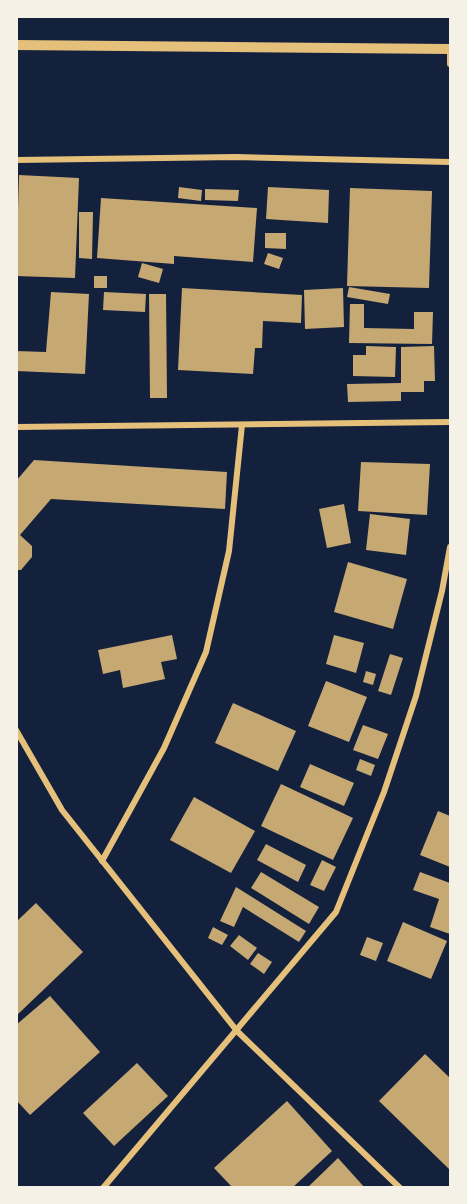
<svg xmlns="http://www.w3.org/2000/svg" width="467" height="1204" font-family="'Source Serif 4',serif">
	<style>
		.building { fill: #c6a872 }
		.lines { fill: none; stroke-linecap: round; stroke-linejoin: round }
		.minor { stroke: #e5c07b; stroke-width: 6 }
		.tertiary { stroke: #e5c07b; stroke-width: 10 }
	</style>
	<rect width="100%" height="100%" fill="#14213d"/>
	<g class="building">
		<path d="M19 175 79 178 75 278 16 276Z"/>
		<path d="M179 187 202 190 201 201 178 198Z"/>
		<path d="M268 187 329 190 328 223 266 219Z"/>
		<path d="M350 188 432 191 429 288 347 286Z"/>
		<path d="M205 189 239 190 238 201 205 200Z"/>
		<path d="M101 198 257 208 253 262 174 256V264L97 258Z"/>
		<path d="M79 212H93L92 259 79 258Z"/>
		<path d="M265 233H286V249L265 248Z"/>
		<path d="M268 253 283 258 279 269 264 264Z"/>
		<path d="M142 263 163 269 159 283 138 277Z"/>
		<rect x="94" y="276" width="13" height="12"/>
		<path d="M349 287 390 294 388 304 347 297Z"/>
		<path d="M182 288 302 295 301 323 263 321 262 348H255L253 374 178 370Z"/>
		<path d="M343 288 344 327 305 329 304 290Z"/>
		<path d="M51 292 89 294 85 374 16 371V351L46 352Z"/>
		<path d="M104 292 146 294 145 312 103 310Z"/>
		<path d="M149 294H166L167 398H150Z"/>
		<path d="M350 304H364V328L414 329V312H433L432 344 349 343Z"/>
		<path d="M366 346 396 347 395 377 353 376V355H366Z"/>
		<path d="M434 346 435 381H424V392H401V401L348 402 347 384 401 383V347Z"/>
		<path d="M34 460 227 472 225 509 51 499 20 535 32 546V557L21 570H16V481Z"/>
		<path d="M361 462 430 464 427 515 358 511Z"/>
		<path d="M344 504 351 543 327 548 319 509Z"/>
		<path d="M370 514 410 519 406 555 366 550Z"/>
		<path d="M348 562 407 579 393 629 334 612Z"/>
		<path d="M172 635 177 659 161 662 165 679 123 688 120 670 103 674 98 650Z"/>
		<path d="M334 635 364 643 356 673 326 664Z"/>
		<path d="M390 654 403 658 391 695 378 691Z"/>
		<path d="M366 671 376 674 373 685 363 682Z"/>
		<path d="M326 681 367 697 349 742 308 726Z"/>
		<path d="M233 703 296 731 278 771 215 743Z"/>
		<path d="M363 725 388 734 378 759 353 750Z"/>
		<path d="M360 759 375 765 371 776 356 770Z"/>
		<path d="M310 764 354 783 344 806 300 787Z"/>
		<path d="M281 784 353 818 333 860 261 826Z"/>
		<path d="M194 797 255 831 231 873 170 840Z"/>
		<path d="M438 811 450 816V867L420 855Z"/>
		<path d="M266 844 306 865 298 882 257 860Z"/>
		<path d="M322 860 336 867 324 891 310 885Z"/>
		<path d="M261 872 319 907 309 924 251 888Z"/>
		<path d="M420 872 450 883V934L430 927 439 899 413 890Z"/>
		<path d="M236 887 306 931 299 942 243 907 234 927 220 921Z"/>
		<path d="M36 903 83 952 16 1016V922Z"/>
		<path d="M403 922 447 941 431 979 387 961Z"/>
		<path d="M213 927 228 935 222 945 208 938Z"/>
		<path d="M239 935 257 948 248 960 230 946Z"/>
		<path d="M367 937 383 943 376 961 360 955Z"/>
		<path d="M258 953 272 962 264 974 250 964Z"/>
		<path d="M50 996 100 1052 30 1115 16 1100V1025Z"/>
		<path d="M425 1054 450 1078V1170L379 1101Z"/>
		<path d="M137 1063 168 1096 114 1146 83 1113Z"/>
		<path d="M287 1101 332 1151 292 1188H233L214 1168Z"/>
		<path d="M338 1158 365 1188H307Z"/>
	</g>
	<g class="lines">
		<g class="minor">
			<path d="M450 49V64"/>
			<path d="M16 160 236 157 450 162"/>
			<path d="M16 427 450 422"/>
			<path d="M16 730 62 810 237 1031 400 1188"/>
			<path d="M102 861 164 748 206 652 229 551 242 425"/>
			<path d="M103 1188 336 912 384 792 416 696 442 591 450 547"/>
		</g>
		<path class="tertiary" d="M16 45 450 49"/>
	</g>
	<rect width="467" height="1204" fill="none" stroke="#f6f1e7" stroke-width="36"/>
</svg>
